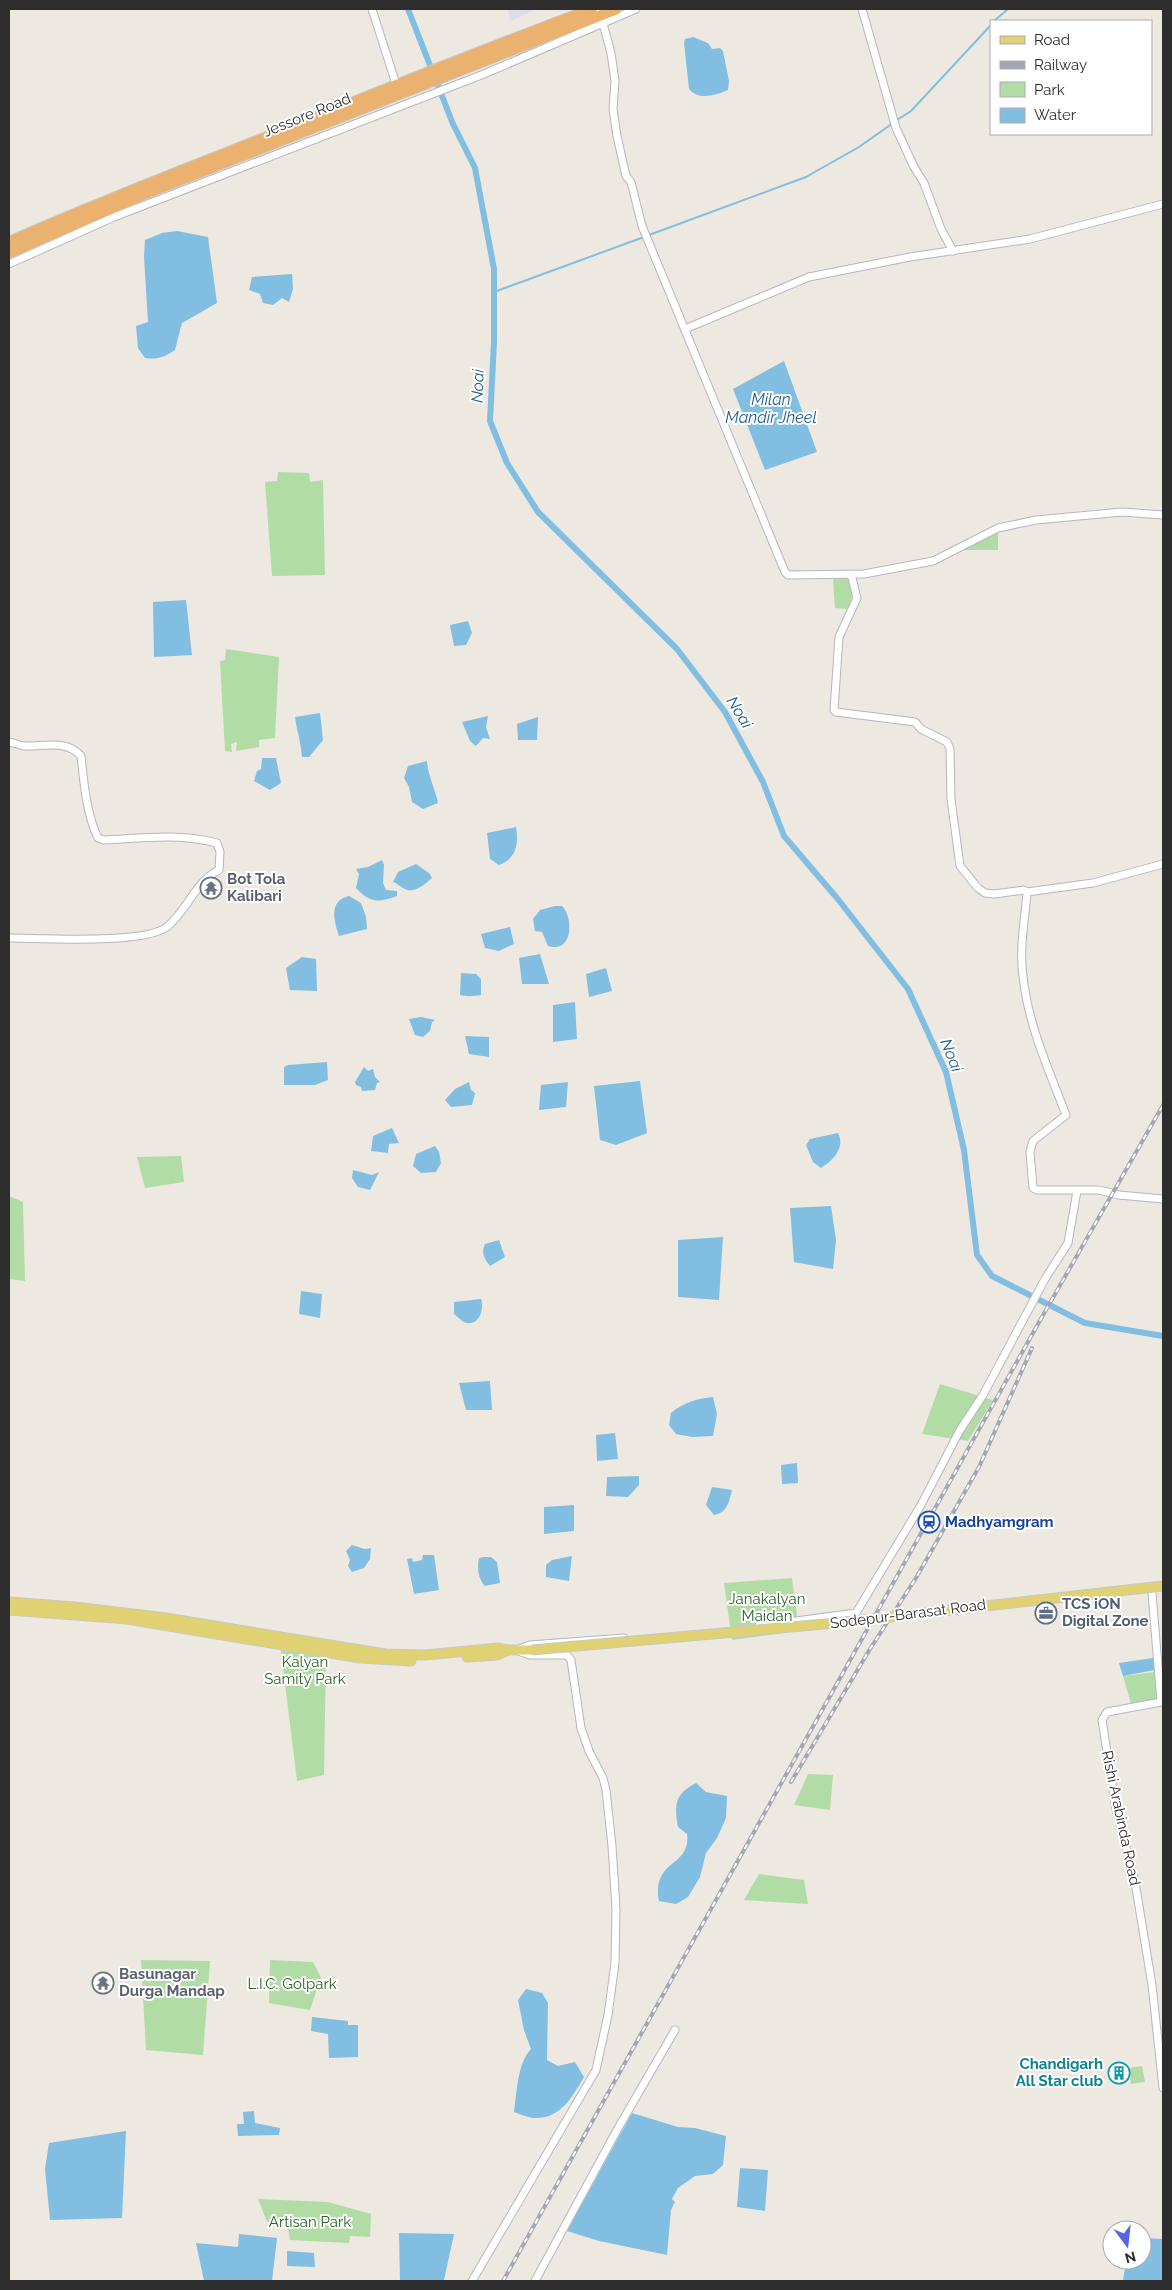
<svg xmlns="http://www.w3.org/2000/svg" width="1172" height="2290" font-family="Raleway,sans-serif">
	<style>
		.airport { fill: #dcdde6 }
		.green { fill: #b2dca5 }
		.water { fill: #82bee1 }
		.lines { fill: none; stroke-linecap: round; stroke-linejoin: round }
		.stream { stroke: #82bee1; stroke-width: 2 }
		.canal { stroke: #82bee1; stroke-width: 6 }
		.minor-casing { stroke: #b5b6bf; stroke-width: 9 }
		.major-casing { stroke: #c8c8c8; stroke-width: 11 }
		.highway-casing { stroke: #c8c8c8; stroke-width: 12 }
		.minor { stroke: #fff; stroke-width: 7 }
		.major { stroke: #e0d273; stroke-width: 9 }
		.highway { stroke: #ebb16e; stroke-width: 10 }
		.rail-casing { stroke: #a4a5b5; stroke-width: 4 }
		.rail { stroke: #fff; stroke-width: 2; stroke-dasharray: 5.5; stroke-linecap: butt }
		.major-bridge-casing { stroke: #c8c8c8; stroke-width: 11; stroke-linecap: butt }
		.major-bridge { stroke: #e0d273; stroke-width: 9 }
		.labels { text-anchor: middle; stroke-width: 4; stroke-linejoin: round; paint-order: stroke }
		.street-label { font-size: 15px; fill: #2d2d2d; stroke: #fff }
		.worship-label { font-size: 15px; font-weight: bold; fill: #5b616d; stroke: #fff; text-anchor: start }
		.transit-label { font-size: 15px; font-weight: bold; fill: #164399; stroke: #fff; text-anchor: start }
		.park-label { font-size: 15px; fill: #2b6324; stroke: #fff }
		.service-label { font-size: 15px; font-weight: bold; fill: #4e5e75; stroke: #fff; text-anchor: start }
		.culture-label { font-size: 15px; font-weight: bold; fill: #0d838f; stroke: #fff; text-anchor: end }
		.water-label { font-size: 16px; font-style: italic; fill: #1f5d8f; stroke: #fff }
	</style>
	<rect width="100%" height="100%" fill="#ede9e1"/>
	<path class="airport" d="M508 9H537L510 21Z"/>
	<g class="green">
		<path d="M278 472 309 473 310 482 323 480 325 575 272 576 265 482 277 481Z"/>
		<path d="M998 530V550H963V547Z"/>
		<path d="M849 578 853 592 848 609 835 608 833 579Z"/>
		<path d="M226 649 279 657 275 738 259 740V747L236 751 237 742 231 744 232 752 225 751 220 661 225 660Z"/>
		<path d="M181 1156 184 1182 145 1188 137 1157Z"/>
		<path d="M9 1196 23 1202 25 1281 9 1279Z"/>
		<path d="M940 1384 993 1400 968 1441 922 1434Z"/>
		<path d="M792 1578 799 1631 732 1640 724 1583Z"/>
		<path d="M280 1643 326 1655 324 1775 297 1781Z"/>
		<path d="M1155 1672 1158 1701 1132 1707 1123 1676Z"/>
		<path d="M808 1774 833 1775 830 1810 794 1805Z"/>
		<path d="M759 1874 804 1880 808 1904 744 1900Z"/>
		<path d="M141 1960 210 1961 203 2055 146 2050Z"/>
		<path d="M270 1960 313 1962 321 1977 310 2010 269 2003Z"/>
		<path d="M1142 2066 1145 2082 1131 2084 1129 2068Z"/>
		<path d="M258 2199 328 2202 371 2214 370 2237 350 2236 349 2243 290 2240 287 2222H267Z"/>
	</g>
	<g class="water">
		<path d="M693 37 708 43 712 49 720 48 723 51 729 81 728 90C716 95 699 101 689 89L684 43 685 39Z"/>
		<path d="M177 231 208 237 217 303 182 323 175 350C164 357 158 360 145 358L138 348 136 326 148 322 144 257 145 240 162 233Z"/>
		<path d="M292 274 293 289 289 302 282 298 273 305 263 303 260 294 249 290 252 277Z"/>
		<path d="M784 361 817 452 765 470 733 389Z"/>
		<path d="M186 600 192 655 154 657 153 602Z"/>
		<path d="M468 621 472 633 466 645 454 646 450 625Z"/>
		<path d="M320 713 323 740 309 757H302C301 743 297 731 295 717Z"/>
		<path d="M488 716 486 727 490 739 483 738 476 746 470 741 462 722Z"/>
		<path d="M538 717 537 740H518L517 724Z"/>
		<path d="M262 758H276L281 783 270 790 254 781 257 771 261 769Z"/>
		<path d="M427 761C428 776 435 788 438 803L423 809 412 802 409 787 404 778 408 766Z"/>
		<path d="M516 827C519 844 516 859 499 865L490 859 487 833Z"/>
		<path d="M382 860 384 865 383 883 386 890 397 891V896C378 903 370 903 356 888L359 874 356 869 368 867Z"/>
		<path d="M416 864 429 873 432 878C424 885 413 895 403 888 399 886 397 883 393 882L398 872Z"/>
		<path d="M349 896 361 903 366 917 367 929 339 936C334 921 328 901 349 896Z"/>
		<path d="M555 906H562C574 918 573 954 548 946L542 932 535 931 533 919 540 910Z"/>
		<path d="M510 927 514 944 499 951 485 948 481 934Z"/>
		<path d="M540 954 549 984H522L519 958Z"/>
		<path d="M302 957 316 959 317 991 290 990 286 968Z"/>
		<path d="M606 968 612 991 589 997 586 974Z"/>
		<path d="M461 973 476 974 481 979V995C474 996 468 997 460 995Z"/>
		<path d="M575 1002 577 1039 553 1042V1005Z"/>
		<path d="M421 1017 435 1020 432 1022 430 1031 423 1037 415 1035 409 1019Z"/>
		<path d="M465 1036 489 1037V1057L469 1054Z"/>
		<path d="M327 1062 328 1080 315 1085H284V1067L288 1065Z"/>
		<path d="M364 1067 368 1071 373 1069 375 1077 380 1082 377 1083 375 1090 362 1091 361 1087 356 1085 355 1082Z"/>
		<path d="M640 1081 647 1133 616 1145 600 1140 594 1086Z"/>
		<path d="M469 1082 471 1090 475 1093 472 1105 451 1107 445 1100 455 1089Z"/>
		<path d="M568 1082 566 1107 539 1110 541 1085Z"/>
		<path d="M392 1128 399 1143 389 1144 388 1153 371 1151 373 1136Z"/>
		<path d="M838 1133C846 1148 832 1161 821 1168L813 1162 806 1145 810 1139Z"/>
		<path d="M435 1146 439 1152 441 1163 436 1172 421 1173 413 1166 416 1154Z"/>
		<path d="M353 1170 372 1175 379 1172 370 1190 358 1187 352 1178Z"/>
		<path d="M831 1206 836 1240 833 1269 794 1262 790 1208Z"/>
		<path d="M723 1237 719 1300 678 1297V1240Z"/>
		<path d="M499 1240 505 1257 490 1266C484 1258 481 1253 485 1244Z"/>
		<path d="M301 1291 322 1294 320 1318 299 1314Z"/>
		<path d="M481 1299C485 1310 478 1328 464 1322 460 1320 457 1316 454 1314V1302Z"/>
		<path d="M490 1381 492 1410H466L459 1383Z"/>
		<path d="M713 1397 717 1414 713 1436 692 1437 676 1434 669 1425 671 1413C684 1402 696 1399 713 1397Z"/>
		<path d="M615 1433 618 1459 597 1461 596 1435Z"/>
		<path d="M797 1463 798 1483 782 1484 781 1465Z"/>
		<path d="M639 1476V1485L628 1497 606 1496 607 1477Z"/>
		<path d="M712 1487 732 1490C729 1502 727 1513 714 1515L706 1505Z"/>
		<path d="M574 1505V1531L544 1534V1507Z"/>
		<path d="M352 1545 365 1549 371 1548 370 1559 364 1568 352 1572 348 1566 350 1560 346 1551Z"/>
		<path d="M423 1555H434L439 1590 414 1594 407 1559 412 1558 413 1562 422 1560Z"/>
		<path d="M572 1556 569 1581 546 1577V1565L552 1560Z"/>
		<path d="M484 1557H491L497 1562 500 1583 485 1586C478 1579 477 1568 479 1558Z"/>
		<path d="M1153 1658 1155 1670 1123 1676 1119 1663Z"/>
		<path d="M696 1783 706 1792 727 1796 726 1818 717 1838 706 1853 700 1877 688 1897 676 1904 659 1901C652 1858 691 1868 687 1834L678 1827C674 1804 675 1794 696 1783Z"/>
		<path d="M526 1989 542 1993 548 2003 547 2060 558 2066 575 2062 584 2077C573 2096 560 2120 533 2118 527 2117 520 2114 514 2112 517 2092 517 2064 531 2049L524 2030 518 2000Z"/>
		<path d="M312 2017 348 2021V2025H358V2057L329 2058 328 2034 311 2031Z"/>
		<path d="M254 2111 255 2123 280 2128 279 2135 238 2136 237 2124H244L243 2112Z"/>
		<path d="M632 2113 678 2127 695 2128 726 2136 723 2165 713 2174 695 2176 678 2188 672 2199 675 2202 671 2210 667 2255 599 2241 567 2231Z"/>
		<path d="M126 2131 122 2218 50 2220 45 2169 49 2143Z"/>
		<path d="M740 2168 768 2170 765 2211 737 2207Z"/>
		<path d="M399 2233 454 2234 444 2280 400 2281Z"/>
		<path d="M239 2234 277 2238 272 2281H204L196 2243 238 2247Z"/>
		<path d="M1142 2238 1163 2239V2281H1123L1126 2260H1142Z"/>
		<path d="M287 2251 314 2253 315 2267 287 2266Z"/>
	</g>
	<g class="lines">
		<g class="stream">
			<path d="M994 21 1008 9"/>
			<path d="M897 120 911 111 991 25"/>
			<path d="M649 235 806 177 859 147 893 123"/>
			<path d="M494 292 644 237"/>
		</g>
		<path class="canal" d="M408 9 453 124 475 168 494 269V342L490 421 507 463 538 512 677 649 725 712 763 782 784 836 837 898 908 989 946 1072 964 1150 977 1255 992 1276 1085 1323 1163 1336"/>
		<g class="minor-casing">
			<g id="minor">
				<path d="M372 9 396 84"/>
				<path d="M599 9 611 53 615 81 613 109 617 136 626 176 631 182 642 226 785 572 788 575 864 574 933 561 998 528 1036 520 1122 512 1163 515"/>
				<path d="M862 9 896 128 914 167 924 183 941 229 953 251"/>
				<path d="M9 264 114 217 484 74 636 9"/>
				<path d="M685 329 809 277 910 257 1030 239 1163 204"/>
				<path d="M851 574 857 598 839 637 834 710 836 712 915 722 921 729 947 742 950 749 951 799 960 866 978 888 985 893 995 894 1024 890 1027 892C1025 920 1019 948 1023 976 1028 1025 1049 1070 1066 1115L1033 1141 1030 1152 1033 1188 1037 1190H1099L1119 1195 1163 1199"/>
				<path d="M9 742C14 743 19 745 24 746 43 747 67 739 81 756 84 783 86 813 98 838L104 840C144 838 178 833 217 843L220 852 219 870C195 882 188 909 168 926 147 945 40 938 9 938"/>
				<path d="M1027 892 1093 883 1163 864"/>
				<path d="M1152 1593 1161 1702 1107 1712 1102 1720 1116 1809 1135 1882 1152 1985 1163 2088"/>
				<path d="M759 1626 856 1613 921 1505 960 1430 983 1395 1045 1279 1068 1243 1077 1191"/>
				<path d="M521 1648 530 1645 624 1638"/>
				<path d="M472 2281 596 2070 608 2015 615 1963 616 1909 612 1846 606 1790 603 1778 589 1751 581 1728 571 1660 567 1655H530L521 1652"/>
				<path d="M535 2281 617 2130 675 2030"/>
			</g>
		</g>
		<g class="major-casing">
			<g id="major">
				<path d="M9 1602 75 1607 166 1618 385 1654 425 1655 499 1648 508 1650H532"/>
				<path d="M9 1610 127 1619 360 1658 411 1661"/>
				<path d="M467 1657 497 1655 508 1650"/>
			</g>
		</g>
		<g class="highway-casing">
			<g id="highway">
				<path d="M9 242C117 194 229 153 339 108 423 74 507 41 592 9"/>
				<path d="M9 253 152 191 617 9"/>
			</g>
		</g>
		<use href="#minor" class="minor"/>
		<use href="#major" class="major"/>
		<use href="#highway" class="highway"/>
		<g class="rail-casing">
			<g id="rail">
				<path d="M791 1782 870 1649 916 1578 979 1467 1032 1348"/>
				<path d="M503 2281 1038 1324 1163 1105"/>
			</g>
		</g>
		<use href="#rail" class="rail"/>
		<g class="major-bridge-casing">
			<path id="major-bridge" d="M532 1650 836 1623 1163 1586"/>
		</g>
		<use href="#major-bridge" class="major-bridge"/>
	</g>
	<defs>
		<g id="temple-ring" transform="scale(1.125)"><circle r="9.5" fill="#fff" stroke="#6b7280" stroke-width="1.5"/><path d="M0-6L5-2H3V0L6.5 2.5H4V6H1.5V3h-3V6H-4V2.5H-6.5L-3 0V-2H-5Z" fill="#6b7280"/></g>
		<g id="station-ring" transform="scale(1.125)"><circle r="9.5" fill="#fff" stroke="#1a4fb4" stroke-width="1.5"/><path d="M-3-6H3Q5-6 5-4V2Q5 4 3 4L4.5 6H3L1.5 4h-3L-3 6H-4.5L-3 4Q-5 4-5 2V-4Q-5-6-3-6ZM-3.5-4v3h7v-3ZM-3.5 1v1.5H-2V1ZM2 1v1.5H3.5V1Z" fill="#1a4fb4"/></g>
		<g id="office-ring" transform="scale(1.125)"><circle r="9.5" fill="#fff" stroke="#5c6f8a" stroke-width="1.5"/><path d="M-6-3h4V-5.5h4V-3h4V5H-6ZM-1-4.5V-3h2v-1.5ZM-6 0V1H6V0Z" fill="#5c6f8a"/></g>
		<g id="building-ring" transform="scale(1.125)"><circle r="9.5" fill="#fff" stroke="#0f9aa8" stroke-width="1.5"/><path d="M-4-6H4V6H1V3H-1V6H-4ZM-2.5-4.3h1.7v1.8h-1.7ZM.8-4.3h1.7v1.8H.8ZM-2.5-1h1.7V.8h-1.7ZM.8-1h1.7V.8H.8Z" fill="#0f9aa8"/></g>
	</defs>
	<g fill-rule="evenodd">
		<use href="#temple-ring" x="211" y="888"/>
		<use href="#station-ring" x="929" y="1522"/>
		<use href="#office-ring" x="1046" y="1613"/>
		<use href="#temple-ring" x="103" y="1983"/>
		<use href="#building-ring" x="1119" y="2073"/>
	</g>
	<g class="labels">
		<g class="street-label">
			<text transform="translate(307 115) rotate(-22)" y="5">Jessore Road</text>
			<text transform="translate(908 1614) rotate(-7)" y="5">Sodepur-Barasat Road</text>
			<text transform="translate(1121 1818) rotate(78)" y="5">Rishi Arabinda Road</text>
		</g>
		<g class="worship-label">
			<text x="227" y="884">Bot Tola<tspan x="227" dy="17">Kalibari</tspan></text>
			<text x="119" y="1979">Basunagar<tspan x="119" dy="17">Durga Mandap</tspan></text>
		</g>
		<g class="transit-label">
			<text x="945" y="1527">Madhyamgram</text>
		</g>
		<g class="park-label">
			<text x="767" y="1604">Janakalyan<tspan x="767" dy="17">Maidan</tspan></text>
			<text x="305" y="1667">Kalyan<tspan x="305" dy="17">Samity Park</tspan></text>
			<text x="292" y="1989">L.I.C. Golpark</text>
			<text x="310" y="2227">Artisan Park</text>
		</g>
		<g class="service-label">
			<text x="1062" y="1609">TCS iON<tspan x="1062" dy="17">Digital Zone</tspan></text>
		</g>
		<g class="culture-label">
			<text x="1103" y="2069">Chandigarh<tspan x="1103" dy="17">All Star club</tspan></text>
		</g>
		<g class="water-label">
			<text transform="translate(477 386) rotate(-88)" y="6">Noai</text>
			<text x="771" y="405">Milan<tspan x="771" dy="18">Mandir Jheel</tspan></text>
			<text transform="translate(740 712) rotate(58)" y="6">Noai</text>
			<text transform="translate(952 1055) rotate(68)" y="6">Noai</text>
		</g>
	</g>
	<rect width="1172" height="2290" fill="none" stroke="#2d2d2d" stroke-width="20"/>
	<rect x="990" y="20" width="162" height="115" fill="#ffffff" stroke="#ababab"/>
	<rect x="1000" y="36" width="25" height="8" fill="#e0d273" stroke="#ababab"/>
	<text x="1034" y="45" font-size="15" fill="#2d2d2d">Road</text>
	<rect x="1000" y="61" width="25" height="8" fill="#a4a5b5" stroke="#ababab"/>
	<text x="1034" y="70" font-size="15" fill="#2d2d2d">Railway</text>
	<rect x="1000" y="82" width="25" height="15" fill="#b2dca5" stroke="#ababab"/>
	<text x="1034" y="95" font-size="15" fill="#2d2d2d">Park</text>
	<rect x="1000" y="108" width="25" height="15" fill="#82bee1" stroke="#ababab"/>
	<text x="1034" y="120" font-size="15" fill="#2d2d2d">Water</text>
	<g transform="translate(1127 2245) rotate(165)"><circle r="24" fill="#ffffff" stroke="#ababab"/>
	<path d="M0-4L9 19L0 12L-9 19Z" fill="#5762e4"/>
	<text y="-8" font-size="14" font-weight="bold" text-anchor="middle" fill="#2d2d2d">N</text>
	</g>
</svg>
